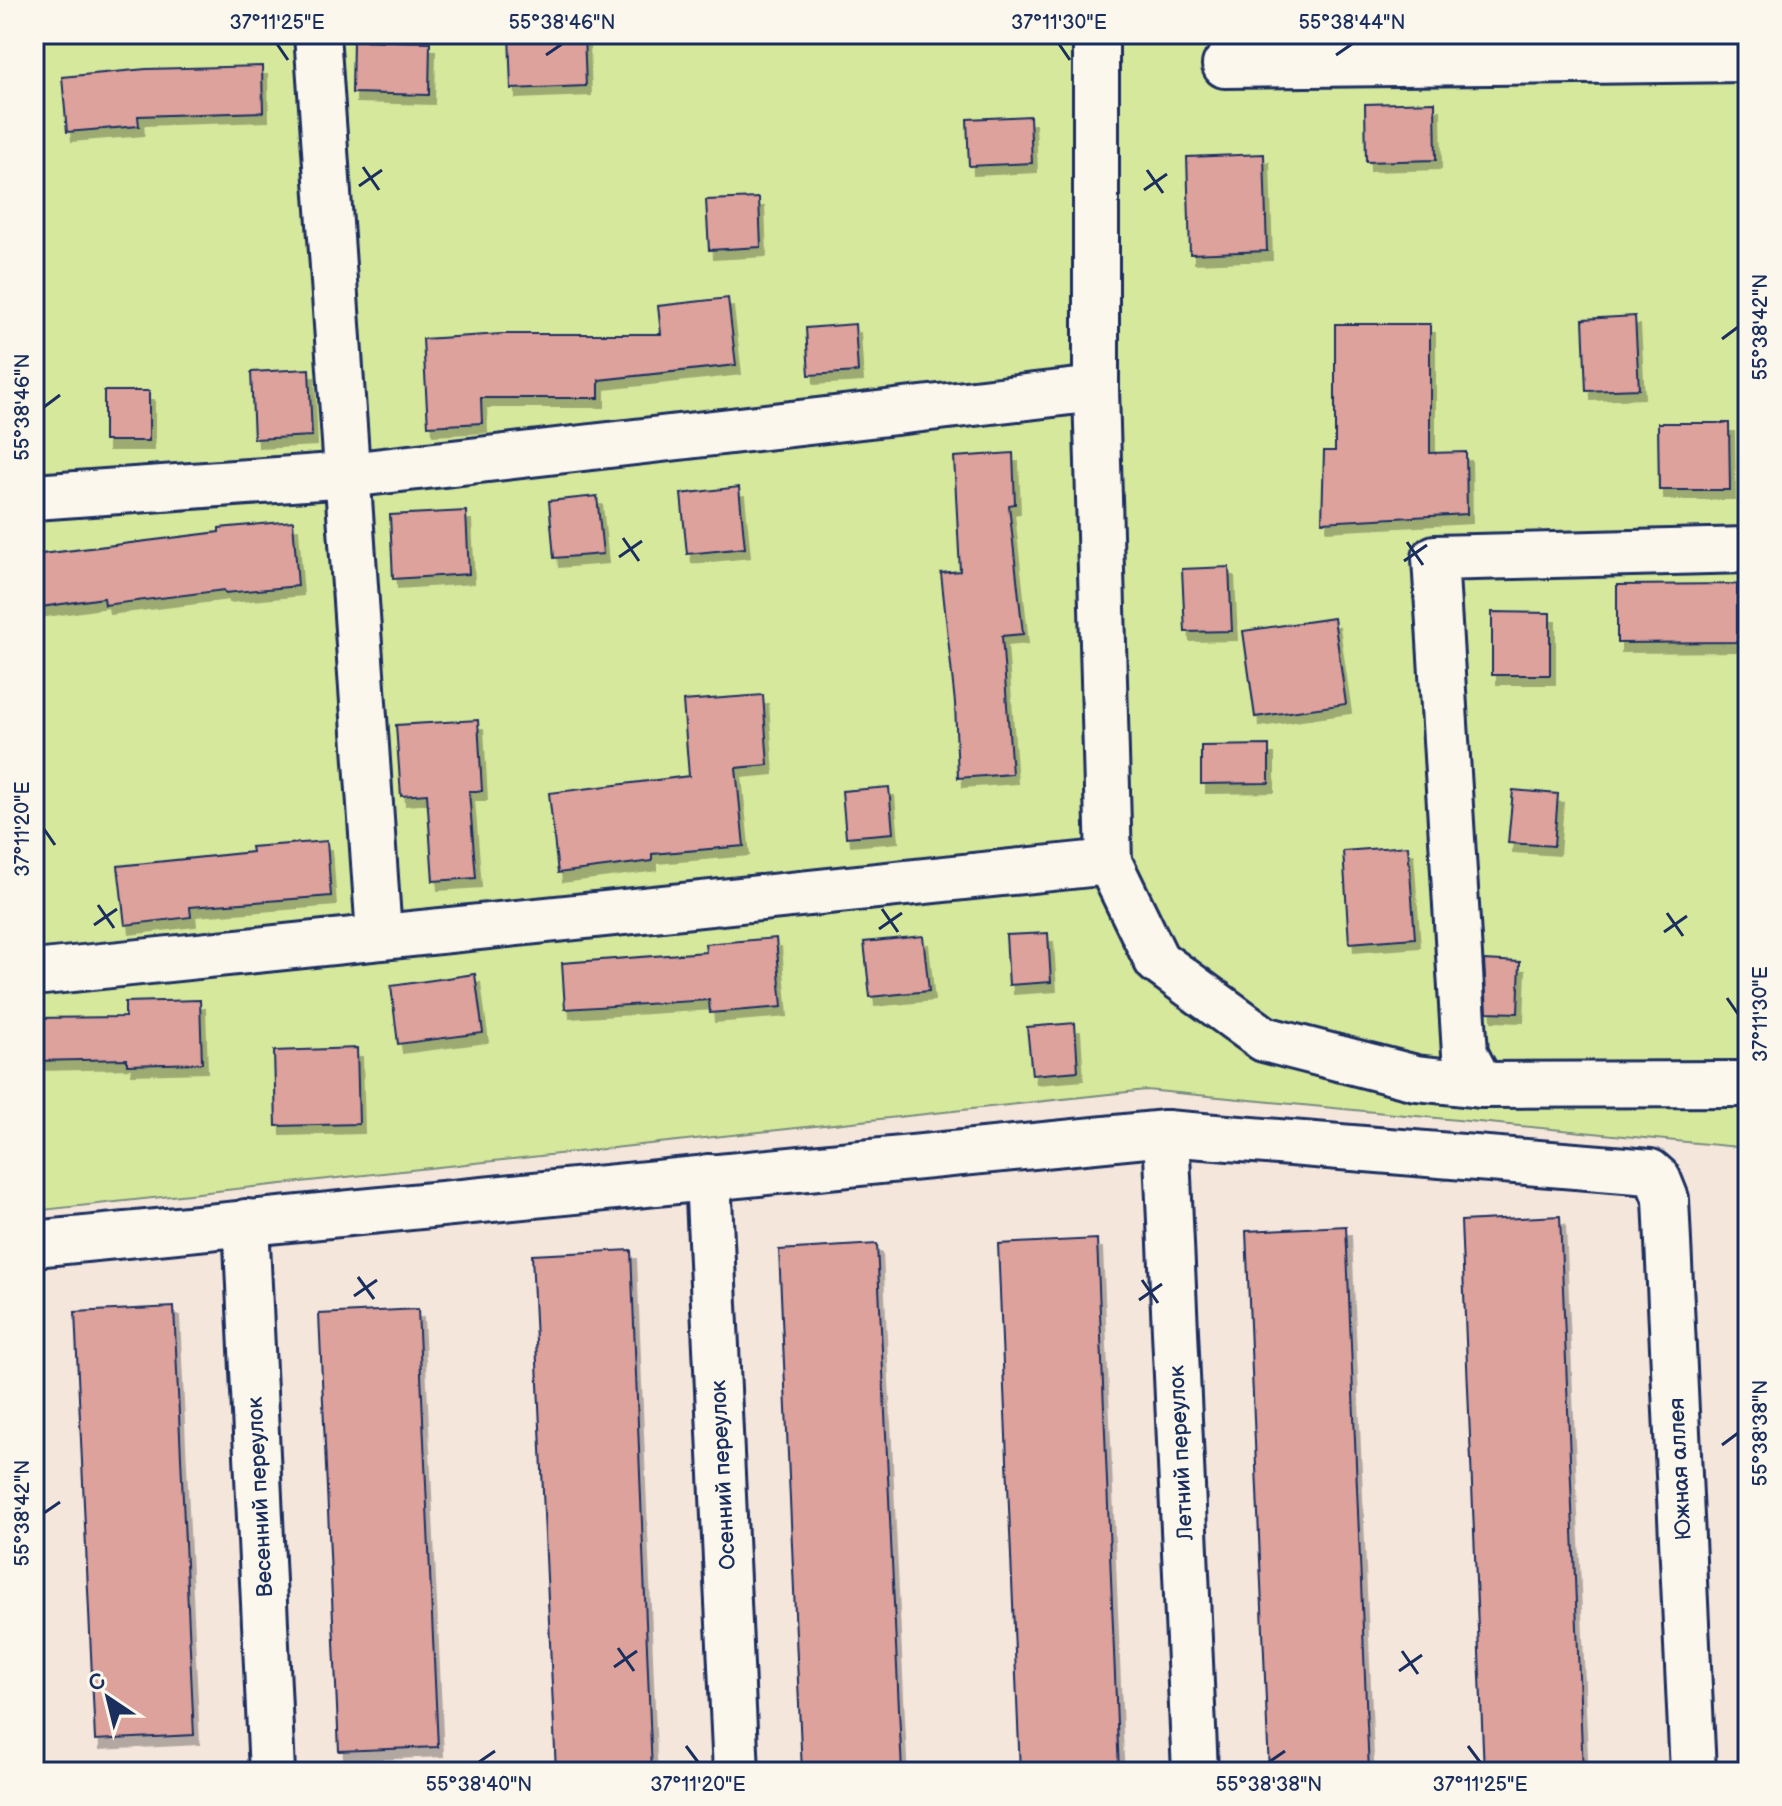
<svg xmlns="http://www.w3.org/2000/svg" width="1782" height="1806" font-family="'Balsamiq Sans',sans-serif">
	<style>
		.green { fill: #d6e89c; stroke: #788c7d; stroke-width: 2 }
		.building { fill: #dca29b; stroke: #1b2f5e; stroke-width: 2; filter: url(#shadow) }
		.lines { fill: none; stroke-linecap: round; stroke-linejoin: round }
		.minor-casing { stroke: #1b2f5e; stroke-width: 50 }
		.minor { stroke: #fbf7ec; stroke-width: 44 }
		.ticks { fill: none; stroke: #1b2f5e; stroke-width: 3 }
		.labels { text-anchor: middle; stroke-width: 7; stroke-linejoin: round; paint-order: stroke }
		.street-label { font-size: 22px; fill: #1b2f5e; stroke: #fbf7ec }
		.neatline { fill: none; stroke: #1b2f5e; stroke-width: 3 }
		.ticks-label { font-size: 20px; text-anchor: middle; fill: #1b2f5e }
	</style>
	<defs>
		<filter id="shadow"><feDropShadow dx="5" dy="9" stdDeviation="0" flood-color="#0004"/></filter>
	</defs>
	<rect width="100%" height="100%" fill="#f5e6dc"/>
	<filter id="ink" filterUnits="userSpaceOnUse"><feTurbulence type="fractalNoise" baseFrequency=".0125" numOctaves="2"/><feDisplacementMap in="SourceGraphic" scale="16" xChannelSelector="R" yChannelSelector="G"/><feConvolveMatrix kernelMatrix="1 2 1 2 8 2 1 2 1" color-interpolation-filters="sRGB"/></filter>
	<g filter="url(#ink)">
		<path class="green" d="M34 34H1748V1148L1146 1090 34 1211Z"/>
		<g class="building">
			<path d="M509 34H584L586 86 511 89Z"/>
			<path d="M353 40 430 42 429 95 352 93Z"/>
			<path d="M262 66 263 112 138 116 139 126 67 132 62 77 146 69Z"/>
			<path d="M1435 102 1436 160 1366 162 1365 104Z"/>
			<path d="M1030 116 1032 163 969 166 967 119Z"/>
			<path d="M1264 154 1267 251 1190 254 1187 157Z"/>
			<path d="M759 198 761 247 709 250 706 200Z"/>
			<path d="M728 298 736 365 599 380V398H481L482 423 428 426 423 339 502 334H661L658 306Z"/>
			<path d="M1635 316 1639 389 1586 391 1583 319Z"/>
			<path d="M855 324 858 372 809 375 806 328Z"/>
			<path d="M1335 324H1430V453L1466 452 1467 514 1322 522 1324 451H1335Z"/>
			<path d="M309 369 312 436 254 439 251 372Z"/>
			<rect x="104" y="391" width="45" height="50"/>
			<path d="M1658 423H1729L1730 490H1659Z"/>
			<path d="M1013 453 1015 504 1009 505 1023 634 1002 636 1012 774 958 778 955 703 941 573 960 571 954 457Z"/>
			<path d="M739 487 745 548 687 554 681 494Z"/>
			<path d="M597 496 603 554 554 558 549 501Z"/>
			<path d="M466 511 469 574 393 579 390 515Z"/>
			<path d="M293 521 298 586 225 593 224 590 105 605 104 598 34 608V555L219 532V528Z"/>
			<path d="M1229 567 1232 631 1185 632 1182 569Z"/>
			<path d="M1737 584V642L1617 643V585Z"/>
			<path d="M1492 612 1550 613V675H1492Z"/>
			<path d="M1334 618 1346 704 1255 717 1243 631Z"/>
			<path d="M763 695 768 765 736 768 744 846 652 854V861L558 873 549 793 689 776 683 701Z"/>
			<path d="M478 720 482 791H469L476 878 433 881 427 794 401 796 396 725Z"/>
			<path d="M1269 745V783L1201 784V746Z"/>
			<path d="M889 787 893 833 846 837 842 791Z"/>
			<path d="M1513 790 1558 794 1554 846 1508 843Z"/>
			<path d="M327 841 331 896 190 907 191 917 125 925 118 866 252 852 251 847Z"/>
			<path d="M1408 846 1415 938 1349 943 1343 851Z"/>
			<path d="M1048 933 1051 982 1009 985 1006 935Z"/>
			<path d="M923 936 929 991 870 997 864 942Z"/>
			<path d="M776 938 782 1007 710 1013 709 1000 565 1009 562 963 706 952 705 944Z"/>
			<path d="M1484 960 1520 962 1518 1013 1487 1012Z"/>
			<path d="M475 974 483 1033 398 1044 391 986Z"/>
			<path d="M200 1000 202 1063 127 1065V1059L34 1061V1018L125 1017V1002Z"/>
			<path d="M1075 1023 1078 1071 1032 1075 1027 1027Z"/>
			<path d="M357 1048 359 1124 276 1126 274 1051Z"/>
			<path d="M1560 1216 1583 1772H1484L1461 1221Z"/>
			<path d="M1346 1226 1369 1772H1269L1246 1231Z"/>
			<path d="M1097 1239 1119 1772H1020L998 1244Z"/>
			<path d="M877 1244 902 1772H802L779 1250Z"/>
			<path d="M631 1250 652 1772H556L532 1255Z"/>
			<path d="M174 1307 194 1735 95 1740 75 1312Z"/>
			<path d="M418 1309 438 1747 339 1751 319 1314Z"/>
		</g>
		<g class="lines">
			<g class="minor-casing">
				<g id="minor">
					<path d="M317 34 379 935"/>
					<path d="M1096 34V389L1109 862"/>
					<path d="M1225 65 1748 59"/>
					<path d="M34 497 348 475 1096 389"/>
					<path d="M1748 550 1435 558 1465 1054 1481 1085 1748 1084"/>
					<path d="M34 973 1109 862 1157 961 1264 1039 1416 1078 1481 1085"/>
					<path d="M1166 1133 1195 1772"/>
					<path d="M708 1177 736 1772"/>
					<path d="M246 1222 272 1772"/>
					<path d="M34 1244 1166 1133 1650 1172 1658 1179 1666 1199 1693 1772"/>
				</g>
			</g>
			<use href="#minor" class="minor"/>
		</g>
	</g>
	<path class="ticks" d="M277 44 288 60M1059 44 1070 60M546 55 562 44M1336 55 1352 44M363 167 379 190M1147 170 1163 193M359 186 382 170M1144 190 1167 174M1722 339 1738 327M44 407 60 395M623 538 639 561M1407 542 1423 565M619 557 642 541M1404 561 1427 545M44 829 55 845M98 905 114 928M882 909 898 932M1667 913 1683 936M94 925 117 909M879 929 902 913M1664 932 1687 916M1727 998 1738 1014M358 1277 374 1299M1142 1280 1158 1303M354 1296 377 1280M1139 1300 1162 1284M1722 1445 1738 1433M44 1513 60 1502M618 1648 634 1671M1402 1651 1418 1674M614 1667 637 1651M1399 1671 1422 1655M686 1746 698 1762M1468 1746 1480 1762M479 1762 495 1751M1269 1762 1285 1751"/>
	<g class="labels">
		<g class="street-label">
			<text transform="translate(1180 1453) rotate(-93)" y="8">Летний переулок</text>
			<text transform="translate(1679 1469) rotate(-93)" y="8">Южная аллея</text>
			<text transform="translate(722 1475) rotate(-93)" y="8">Осенний переулок</text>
			<text transform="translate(259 1497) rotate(-93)" y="8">Весенний переулок</text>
		</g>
	</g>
	<rect width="1782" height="1806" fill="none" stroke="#fbf7ec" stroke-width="88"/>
	<g transform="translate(108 1698) rotate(325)" stroke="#fbf7ec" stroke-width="6" paint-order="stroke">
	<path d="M0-6L14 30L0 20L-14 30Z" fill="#1b2f5e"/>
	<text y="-12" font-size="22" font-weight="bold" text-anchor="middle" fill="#1b2f5e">С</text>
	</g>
	<rect x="44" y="44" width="1694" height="1718" class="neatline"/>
	<g class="ticks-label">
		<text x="277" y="29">37°11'25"E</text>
		<text x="562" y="29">55°38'46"N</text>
		<text x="1059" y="29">37°11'30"E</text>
		<text x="1352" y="29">55°38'44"N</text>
		<text transform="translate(1760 327) rotate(-90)" y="7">55°38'42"N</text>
		<text transform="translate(22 407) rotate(-90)" y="7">55°38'46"N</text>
		<text transform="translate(22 829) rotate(-90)" y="7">37°11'20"E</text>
		<text transform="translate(1760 1014) rotate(-90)" y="7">37°11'30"E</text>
		<text transform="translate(1760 1433) rotate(-90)" y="7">55°38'38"N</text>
		<text transform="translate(22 1513) rotate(-90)" y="7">55°38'42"N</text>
		<text x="479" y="1791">55°38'40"N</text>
		<text x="698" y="1791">37°11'20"E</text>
		<text x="1269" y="1791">55°38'38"N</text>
		<text x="1480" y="1791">37°11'25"E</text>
	</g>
</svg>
